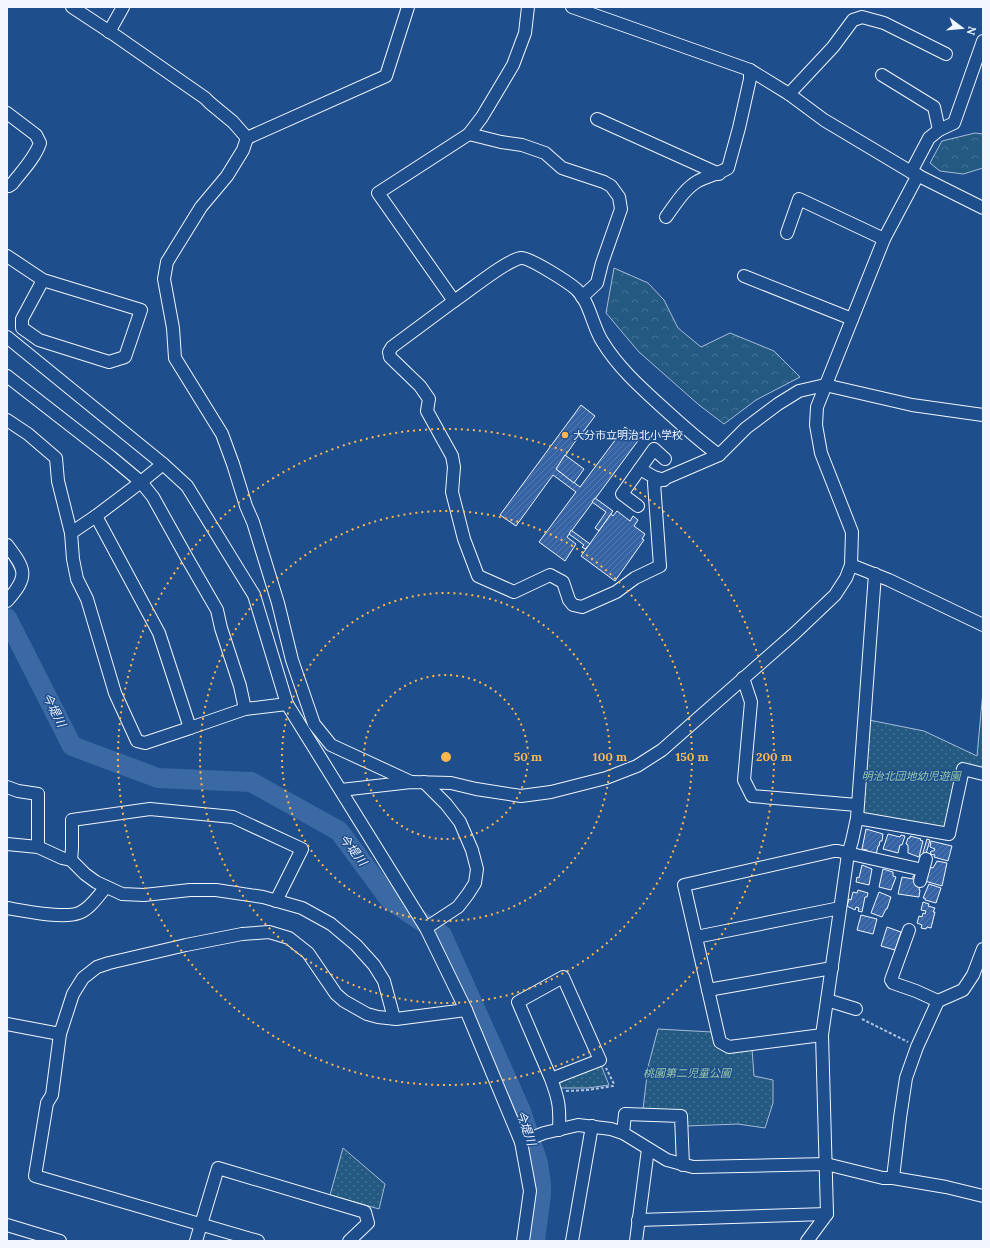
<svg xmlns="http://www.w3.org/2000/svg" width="990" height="1248" font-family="Lora,'Noto Sans JP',serif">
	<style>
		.forest { fill: url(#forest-crowns); stroke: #a8bbd7 }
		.park { fill: url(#park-dots); stroke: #a8bbd7 }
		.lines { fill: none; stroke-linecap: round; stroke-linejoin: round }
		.river { stroke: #3b69a3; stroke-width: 20 }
		.building { fill: url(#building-hatch); stroke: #f2f6ff }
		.minor-casing { stroke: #f2f6ff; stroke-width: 14 }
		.path { stroke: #b3c4dc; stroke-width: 2; stroke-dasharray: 3 2; stroke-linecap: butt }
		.minor { stroke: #1f4e8c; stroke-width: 12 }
		.ring { fill: none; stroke: #ffb74d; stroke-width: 2; stroke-dasharray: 2 4 }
		.poi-dot { fill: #ffb74d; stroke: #1f4e8c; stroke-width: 1.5 }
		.labels { text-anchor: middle; stroke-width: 3; stroke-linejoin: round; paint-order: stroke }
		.poi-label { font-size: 11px; fill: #f2f6ff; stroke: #1f4e8c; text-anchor: start }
		.park-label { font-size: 11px; font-style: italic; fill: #97c8a6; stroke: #1f4e8c }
		.water-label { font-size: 12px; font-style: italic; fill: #f2f6ff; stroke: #1f4e8c }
		.centre { fill: #ffb74d; stroke: #1f4e8c; stroke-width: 2 }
		.ring-label { font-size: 12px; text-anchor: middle; font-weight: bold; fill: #ffb74d; stroke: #1f4e8c; stroke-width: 3; stroke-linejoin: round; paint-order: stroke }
	</style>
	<defs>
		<pattern id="forest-crowns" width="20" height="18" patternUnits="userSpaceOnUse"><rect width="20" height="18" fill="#245a82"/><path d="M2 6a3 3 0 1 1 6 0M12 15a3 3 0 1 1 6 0" fill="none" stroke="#447295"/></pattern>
		<pattern id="park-dots" width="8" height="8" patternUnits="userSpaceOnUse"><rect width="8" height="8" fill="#245a82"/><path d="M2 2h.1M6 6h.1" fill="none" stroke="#447295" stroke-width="1.8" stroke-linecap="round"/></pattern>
		<pattern id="building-hatch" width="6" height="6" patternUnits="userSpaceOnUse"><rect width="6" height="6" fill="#3563a3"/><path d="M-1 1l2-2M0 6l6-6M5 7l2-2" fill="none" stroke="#537ab1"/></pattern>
	</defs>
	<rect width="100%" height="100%" fill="#1f4e8c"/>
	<g class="forest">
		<path d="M975 133 983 134V168L963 174 940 171 930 163 942 141Z"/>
		<path d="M614 268 648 283 664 300 678 328 701 347 730 333 774 351 800 377 756 400 724 424 699 405 639 352 606 313Z"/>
	</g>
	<g class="park">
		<path d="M983 691V768L960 763 947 825 942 828 865 814 862 808 869 720 924 731 977 756Z"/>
		<path d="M658 1029 712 1032 715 1045 752 1049 754 1076 773 1080V1103L765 1128 738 1124 686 1126 685 1112 643 1109 648 1067Z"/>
		<path d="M601 1065 609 1085 588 1088H560L559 1084 564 1080Z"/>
		<path d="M343 1148 385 1184 379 1209 330 1195Z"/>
	</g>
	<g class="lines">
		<path class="river" d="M7 618 72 746 158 778 251 782 339 831 390 900 442 935 521 1111 538 1163 541 1184V1194L535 1241"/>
	</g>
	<g class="building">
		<path d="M581 405 595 416 583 432 588 436 585 440 579 436 556 469 580 487 625 427 640 438 567 537 576 544 565 561 539 542 576 492 553 475 516 526 500 515Z"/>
		<path d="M565 455 584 469 574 483 556 469Z"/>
		<path d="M595 498 613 511 599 531 595 528 606 512 592 502Z"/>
		<path d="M617 511 630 521 633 516 638 520 634 526 645 534 642 539 644 540 615 581 581 556 611 514 613 516Z"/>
		<path d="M571 530 590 544 585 549 582 547 584 545 569 534Z"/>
		<path d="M866 829 883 834 882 841H880L879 846H878L876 855 867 853V850L862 849Z"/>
		<path d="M888 834 900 837 901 835 905 836 902 845H900L898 853 883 849Z"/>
		<path d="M910 836 921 839 920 840 923 841 919 857 908 853V845L906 844 908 838H910Z"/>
		<path d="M927 839 930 840 925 857 922 856Z"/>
		<path d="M931 841 952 846 948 861 934 857 935 855 930 854 931 851H934L935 849 930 847Z"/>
		<path d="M937 861 947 863 942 886 925 881 928 867 933 868Z"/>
		<path d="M862 865 872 869 869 885 856 882 857 877 859 878Z"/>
		<path d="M883 869 893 872V876L896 877 891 890 879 887Z"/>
		<path d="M913 876H917L920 885 919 890H920L919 897 898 894 902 877 913 879Z"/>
		<path d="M929 884 941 888 936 903 925 900V898H923Z"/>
		<path d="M858 890 868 893 867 897H865L862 912 858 911 859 908 856 907 855 910 847 906 849 899 851 900 853 892 857 893Z"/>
		<path d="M879 892 891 897 887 909H886L882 917 871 913Z"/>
		<path d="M923 902 929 904 928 906 935 908 933 912H935L931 928 927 927 926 929 921 928 922 925 917 923 919 916 922 917 923 913 925 914 926 911 921 910Z"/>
		<path d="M861 915 877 919 873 934 857 930Z"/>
		<path d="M887 927 901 932 895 950 881 946Z"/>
	</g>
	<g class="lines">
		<g class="minor-casing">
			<g id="minor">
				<path d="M72 7 116 36 205 98 210 103 233 122 247 138"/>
				<path d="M528 7 525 33 513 65 482 117 469 134 378 193 454 301C468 292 506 260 521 258 529 257 568 282 576 289 590 302 592 325 602 341 617 366 639 386 661 406 680 423 698 440 719 455"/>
				<path d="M572 7 750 70 789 94 824 120 911 172 983 208"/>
				<path d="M109 32 123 7"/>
				<path d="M882 75 934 107 939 130"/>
				<path d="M789 94 833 47 853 20 862 17 884 23 946 54"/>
				<path d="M7 113 36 135 40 143C35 158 22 171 12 184L9 186H7"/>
				<path d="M597 119 719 174"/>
				<path d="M469 134 501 142 522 145 545 153 562 168 604 182 611 186 619 197 621 209 602 263 597 283 582 297"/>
				<path d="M247 138 243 150 227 176 201 207 167 262 164 279 173 328 175 358 222 434 233 464 246 506 253 522 278 603 292 660 314 724 331 745 411 782"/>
				<path d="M247 138 386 76 408 7"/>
				<path d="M911 172 929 138 939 130 954 123 983 41"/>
				<path d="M666 217C675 205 684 189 698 181 708 176 718 174 728 168L739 128 750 79V70"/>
				<path d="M787 233 799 199 884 239"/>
				<path d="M7 256 43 280 141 310 125 357 109 362 39 340 22 328V319L43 280"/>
				<path d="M744 276 852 319"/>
				<path d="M454 301 392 347 389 352 390 357 420 386 429 399 427 411 452 456 454 467 452 492 464 539 478 576 514 592 550 575 563 582 569 600 573 605 582 607 616 592 635 578 660 566 654 483 719 455 746 428 778 404 799 391 825 385 912 405 983 415"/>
				<path d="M7 337 163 464 187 486 254 595 287 704 426 928 466 1010 521 1142 530 1191 523 1241"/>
				<path d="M7 376 111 457 141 482 153 497 187 558 217 610 221 628 240 686 245 709"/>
				<path d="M7 420 28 434 56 458 58 481 71 533"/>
				<path d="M163 464 141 482 96 516 159 633 190 728 245 709 287 704"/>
				<path d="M640 469 654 477 664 480"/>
				<path d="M638 506 622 494 654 449 665 459"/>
				<path d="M96 516 71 533 73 559 77 579 87 599 115 693 137 741 145 743 190 728"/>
				<path d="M7 545C26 570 29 576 7 601"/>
				<path d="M851 565 889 580 983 625"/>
				<path d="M743 678 751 702 744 780 752 796 857 805"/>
				<path d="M424 782 446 804 460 822 472 850 477 869 475 883 468 894 458 907 426 928"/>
				<path d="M7 787 18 791 38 794V847"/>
				<path d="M341 790 411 782 451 783 476 789 521 796 551 792 606 778 637 766 662 750 795 633 835 595 846 578 851 565 852 532 821 453 816 425 817 407 884 239 918 175"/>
				<path d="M857 818 949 834 963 769 983 774"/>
				<path d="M7 844 38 847 62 858 71 860 85 874 96 882 122 894 144 895 190 890H216L263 897 302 908 331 924 356 945 374 965 384 981 394 1018"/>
				<path d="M71 860 72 848V820L150 809 233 817 302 849 276 901"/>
				<path d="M920 881 926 859"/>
				<path d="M7 908C25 911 63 919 79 913 90 909 98 896 106 887"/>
				<path d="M909 930 891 980 893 983 916 991 938 1001"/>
				<path d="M696 937 840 908"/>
				<path d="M983 949 973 975 963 990 938 1001 917 1047 906 1078 900 1118 893 1178 946 1187 983 1196"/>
				<path d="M708 990 832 968"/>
				<path d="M827 1000 856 1009"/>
				<path d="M7 1024 60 1034"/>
				<path d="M822 1035 729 1047 720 1042 684 885 834 851H838L923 870"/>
				<path d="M551 1079 518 1002 563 977 600 1060 551 1079C559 1100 560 1108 559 1130"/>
				<path d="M623 1133 625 1114 681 1116 683 1165"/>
				<path d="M521 1142 544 1133 578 1125 611 1129 623 1133 667 1160 693 1167 826 1164 883 1178H893"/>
				<path d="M638 1220 827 1214"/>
				<path d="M7 1225 60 1241"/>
				<path d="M196 1241 218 1168 365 1212 368 1223 349 1241"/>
				<path d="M258 1241 35 1176 47 1103 52 1095 60 1034 73 994 83 978 97 967 109 963 186 945 242 934 269 932 289 938 308 953 336 994 344 1001 367 1014 378 1017 396 1019 466 1010"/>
				<path d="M572 1241 592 1126"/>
				<path d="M636 1241 648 1149"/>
				<path d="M807 1241 827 1214 822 1035 848 854 852 841 857 818 875 574"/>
			</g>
		</g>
		<g class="path">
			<path d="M862 1019 908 1042"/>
			<path d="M566 1091 588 1090 613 1086 614 1084 606 1068"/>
		</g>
		<use href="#minor" class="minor"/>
	</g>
	<g class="ring">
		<circle cx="446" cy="757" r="82"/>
		<circle cx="446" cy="757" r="164"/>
		<circle cx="446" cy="757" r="246"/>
		<circle cx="446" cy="757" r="328"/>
	</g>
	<circle class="poi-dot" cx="565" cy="435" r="4"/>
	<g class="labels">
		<g class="poi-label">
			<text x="573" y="439">大分市立明治北小学校</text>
		</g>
		<g class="park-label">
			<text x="911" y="780">明治北団地幼児遊園</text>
			<text x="687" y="1077">桃園第二児童公園</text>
		</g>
		<g class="water-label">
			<text transform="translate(54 710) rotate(63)" y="4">今堤川</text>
			<text transform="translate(353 850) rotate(52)" y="4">今堤川</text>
			<text transform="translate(526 1128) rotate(71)" y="4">今堤川</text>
		</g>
	</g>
	<circle cx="446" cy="757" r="6" class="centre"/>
	<g class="ring-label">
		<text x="528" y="761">50 m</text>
		<text x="610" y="761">100 m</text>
		<text x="692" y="761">150 m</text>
		<text x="774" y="761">200 m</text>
	</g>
	<rect width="990" height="1248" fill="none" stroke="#f2f6ff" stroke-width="16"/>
	<g transform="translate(962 28) rotate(106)" stroke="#1f4e8c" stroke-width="3" paint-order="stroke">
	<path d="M0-3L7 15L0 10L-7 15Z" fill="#f2f6ff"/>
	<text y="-6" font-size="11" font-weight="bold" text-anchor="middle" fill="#f2f6ff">N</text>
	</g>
</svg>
